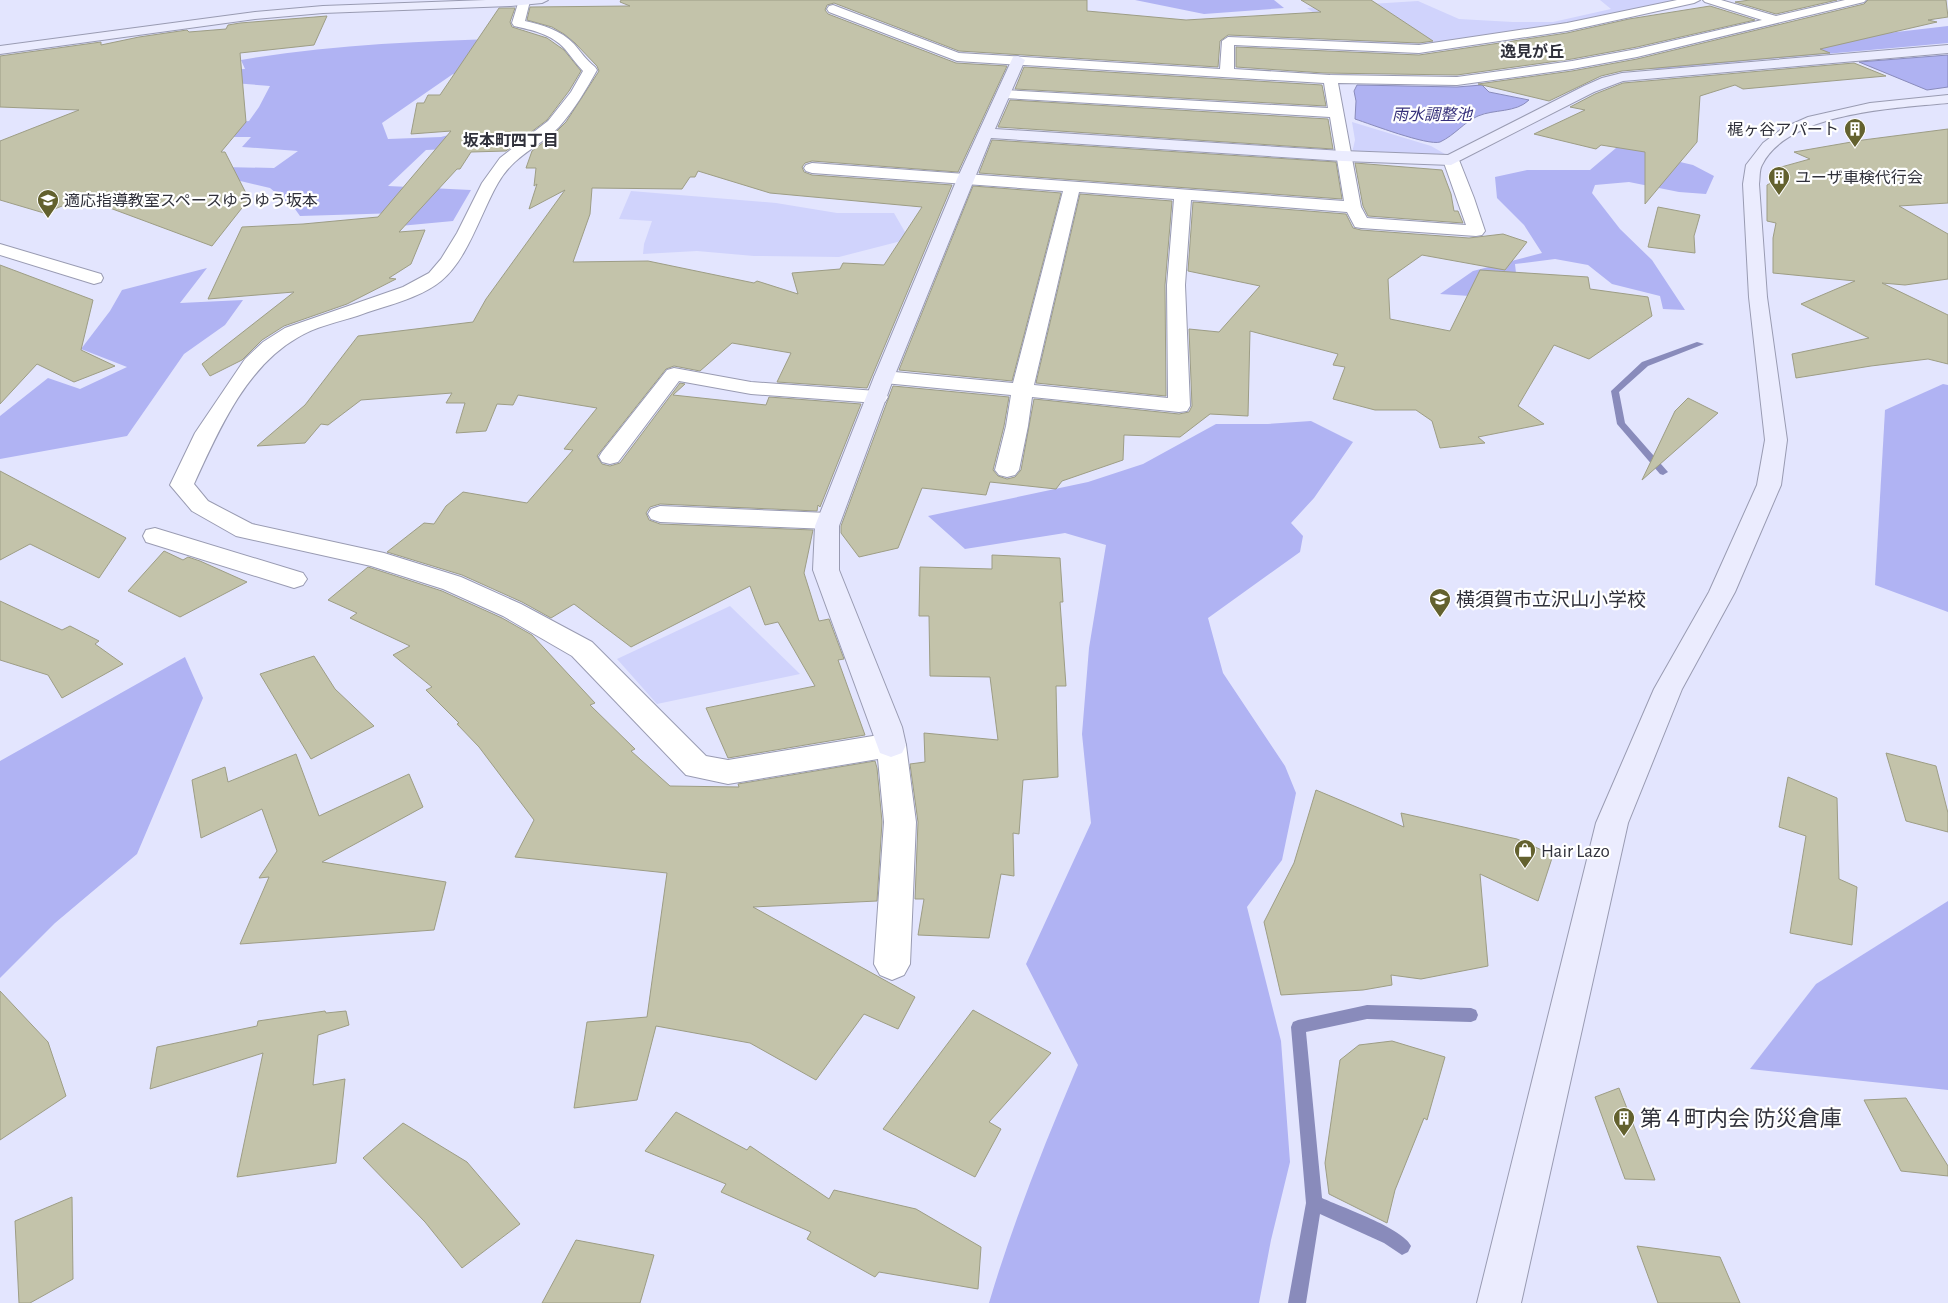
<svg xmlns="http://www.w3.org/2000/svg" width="1948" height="1303" font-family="'Alegreya Sans','Noto Sans JP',sans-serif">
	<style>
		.green { fill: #d0d3fc }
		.forest { fill: #b0b3f3 }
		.water { fill: #afb2f2; stroke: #898bbb }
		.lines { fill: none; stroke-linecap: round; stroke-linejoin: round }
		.stream { fill: #898bbb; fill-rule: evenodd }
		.building { fill: #c3c3aa; stroke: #9d9d85; fill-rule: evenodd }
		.street-casing { stroke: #999bb2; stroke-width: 2 }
		.secondary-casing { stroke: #999bb2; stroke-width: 2 }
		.street { fill: #fff; fill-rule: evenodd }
		.secondary { fill: #ebecfe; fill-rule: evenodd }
		.labels { text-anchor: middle; stroke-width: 4.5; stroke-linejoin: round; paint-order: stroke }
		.far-neighbourhood-label { font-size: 16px; font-weight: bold; fill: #30313b; stroke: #fff }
		.far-water-label { font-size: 16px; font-style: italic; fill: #36307a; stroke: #fff }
		.far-poi-label { font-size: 16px; fill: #30313b; stroke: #fff; text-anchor: start }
		.poi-label { font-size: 19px; fill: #30313b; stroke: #fff; text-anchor: start }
		.near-poi-label { font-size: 22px; fill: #30313b; stroke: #fff; text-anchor: start }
	</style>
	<rect width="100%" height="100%" fill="#e3e5fe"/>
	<g class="green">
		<path d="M1600 0H1670L1675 2 1579 22 1415 46 1355 43 1307 8 1418 1 1459 19 1513 22H1553L1611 9Z"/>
		<path d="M1352 122 1431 146 1445 154 1425 157 1352 153 1355 140Z"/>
		<path d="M631 191 776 203 837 213H894L909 239 839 257 754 256 697 251 643 254 644 244 652 221 619 219Z"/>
		<path d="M730 606 800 674 657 704 617 659Z"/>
	</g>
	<g class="forest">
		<path d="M1135 0H1274L1284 8 1204 14Z"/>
		<path d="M1948 26V43L1659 69 1640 68 1819 41Z"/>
		<path d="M541 38 511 69 453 74 382 123 388 139 441 137 468 130 491 147 426 150 388 186 471 190 453 221 389 227 400 213 300 216 295 209 270 188 207 173 223 167 274 168 298 151 242 147 251 137H212L196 126 249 121 259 107 270 86 233 83 187 71 245 69 241 60C339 43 441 40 541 38Z"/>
		<path d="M1624 105 1650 155 1693 165 1714 176 1706 194 1679 192 1629 182 1595 185 1592 193 1620 229 1652 260 1685 310 1663 309 1660 296 1612 284 1588 265 1555 259 1515 264 1517 282 1499 298 1440 294 1473 271 1542 253 1524 225 1497 198 1495 177 1527 170H1590L1616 148 1612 133Z"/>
		<path d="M207 268 180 303 243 300 225 325 184 354 127 436 0 459V416L48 378 80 389 127 367 81 349 110 311 122 290Z"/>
		<path d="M1943 384 1948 385V612L1875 585 1885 410Z"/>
		<path d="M1311 421 1353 442 1314 498 1291 523 1303 536 1300 552 1208 618 1223 673 1285 766 1296 793 1282 860 1247 907 1281 1041 1290 1162 1271 1240 1259 1303H989C1013 1222 1045 1143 1078 1065L1026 964 1091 823 1082 734 1089 648 1106 545 1065 533 965 549 928 516 1088 482 1143 464 1216 424H1268Z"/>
		<path d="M185 657 203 698 137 854 55 923 0 978V761Z"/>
		<path d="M1948 901V1090L1750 1069 1816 984Z"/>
	</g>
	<g class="water">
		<path d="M1948 55V87L1927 90 1859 62Z"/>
		<path d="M1357 85 1457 87 1482 85 1489 92 1529 100C1516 113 1494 109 1478 116 1464 122 1455 135 1440 142 1428 146 1370 124 1355 119L1356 101 1354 91Z"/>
	</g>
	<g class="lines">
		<g class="stream">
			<path d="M1697 342 1704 344 1648 366 1619 392 1625 423 1668 472 1663 475 1660 474 1617 424 1611 391 1642 362Z"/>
			<path d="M1367 1005 1471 1008 1476 1010 1478 1015 1476 1020 1471 1022 1367 1019 1306 1032 1322 1198C1341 1207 1403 1228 1411 1246L1408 1252 1402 1255 1384 1243 1320 1214 1306 1303H1288L1306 1203 1291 1027 1293 1022 1298 1020Z"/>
		</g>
	</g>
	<g class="building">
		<path d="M621 0H1087V11L1186 20 1321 12 1301 0H1371L1433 41 1419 43 1228 35 1220 41 1218 67 959 51 834 3 827 5 825 10 828 14 956 63 1007 66 958 172 812 161 805 163 802 167 804 172 812 175 952 185 867 388 777 382 791 353 732 343 700 371 674 366 666 369 597 456 602 464 610 466 620 463 680 383 685 384 673 395 766 405 769 397 861 404 820 507 818 505 817 511 660 504 650 507 646 513 649 520 660 524 813 530 804 573 819 621 829 619 844 659 838 660 865 735 728 758 706 708 815 686 778 622 765 625 750 586 631 647 574 604 551 618 522 602 462 575 387 552 424 523 434 524 446 506 463 492 527 503 573 450 564 449 597 408 518 395 513 405 497 404 486 431 456 433 465 403H446L452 393 361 400 328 425 321 424 305 443 257 446 305 405 358 336 473 322 486 299 565 190 529 209 537 184 534 186 536 168H526L532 151 552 136 566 122 599 71 597 66 575 43 564 34 552 27 527 20 530 7 630 6 620 2ZM698 171 770 193 922 207 884 265 843 263 840 269 792 273 798 294 757 281 754 283 648 261 573 262 590 214 592 188 682 189 690 177H695Z"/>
		<path d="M1750 0H1837L1776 14 1735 2Z"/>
		<path d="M1868 0H1946L1948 17 1928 20 1937 22 1820 49 1830 53 1622 71 1601 76 1549 101 1478 84 1572 71 1637 59 1864 4Z"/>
		<path d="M1710 6 1755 20 1637 47 1572 59 1457 75 1324 73 1236 67V47L1419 55 1567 33 1629 19Z"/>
		<path d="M499 8H515L510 22 512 27 547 38 564 50 581 71 569 91 547 120 506 151 471 152 460 169H457L399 232 425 230 411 264 389 278 396 279 347 304 284 326 262 340 242 360 210 376 202 364 294 292 208 299 242 227 303 224 378 217 451 131 411 134 417 103H424L428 95H440Z"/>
		<path d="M327 16 314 45 240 53 246 122 221 152H225L249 199 212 246 83 198 44 213 0 200V141L79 110 0 107V56L101 42V45L139 37 187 30 189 32 226 29 228 25 240 23Z"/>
		<path d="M1854 63 1886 76 1743 89 1735 85 1700 96 1697 142 1645 204V152L1601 145 1596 149 1534 134 1585 110 1570 107 1595 94 1623 83Z"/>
		<path d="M1024 67 1322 85 1326 106 1015 89Z"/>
		<path d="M1010 100 1328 119 1333 149 998 127Z"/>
		<path d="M1948 129V203L1899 206 1948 234V279L1905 285 1882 283 1948 315V364L1928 359 1871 366 1796 378 1792 354 1869 338 1801 304 1855 281 1773 273V238L1776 223 1767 221V185L1788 174 1774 169 1810 159 1794 152 1863 140Z"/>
		<path d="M992 140 1336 162 1342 199 979 173Z"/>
		<path d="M1355 163 1442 170 1451 194 1454 211H1458L1463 223 1368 216 1363 206Z"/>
		<path d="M973 186 1061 193 1012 381 899 370Z"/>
		<path d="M1080 194 1172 201 1165 285 1166 396 1036 383Z"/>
		<path d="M1193 202 1346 214 1353 228 1361 230 1469 238 1503 234 1527 242 1505 270 1422 255 1388 279 1390 319 1450 331 1480 270 1588 277 1590 289 1648 297 1652 316 1589 359 1554 345 1518 406 1544 424 1478 437 1485 443 1440 448 1432 421 1416 410H1375L1333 399 1345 367 1333 365 1338 354 1250 331 1248 416 1210 414 1180 437 1124 435 1123 460 1062 481 1056 489 990 482 986 495 922 488 898 548 859 557 841 533V526L893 386 1009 397 1004 426 993 470 998 476 1007 479 1015 477 1021 470 1034 399 1179 414 1189 412 1192 406 1189 329 1219 332 1260 286 1188 271Z"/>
		<path d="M1658 207 1700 215 1694 236 1695 253 1648 247Z"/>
		<path d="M0 265 93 300 81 350 115 366 74 382 37 364 0 404Z"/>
		<path d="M1688 398 1718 413 1642 480 1675 411Z"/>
		<path d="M0 471 126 538 99 578 30 544 0 560Z"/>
		<path d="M164 551 183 560 188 557 200 561 247 582 180 617 128 591Z"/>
		<path d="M992 555 1060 558 1063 602H1060L1066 686H1056L1058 777 1023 780 1019 834 1013 833 1014 876 1001 874 989 938 918 935 924 899H915L918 822 910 764 925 762 924 733 998 740 990 677 930 676 929 616H919L920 567 992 569Z"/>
		<path d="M368 567 442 591 502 618 532 635 595 703 590 705 635 749 631 751 670 786 739 787 738 784 875 761 877 768 882 822 877 901 753 907 915 997 898 1029 864 1014 816 1080 750 1043 656 1026 637 1100 574 1108 587 1022 647 1017 667 873 515 857 534 820 479 747 457 724 459 723 426 690 432 687 393 655 410 646 350 618 357 613 328 600Z"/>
		<path d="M0 601 62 630 70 626 99 641 95 644 123 664 62 698 48 675 0 660Z"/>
		<path d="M314 656 335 689 374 726 311 759 260 674Z"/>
		<path d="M1886 753 1936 766 1948 813V832L1906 821Z"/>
		<path d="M296 754 319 816 409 774 423 807 322 862 446 882 434 930 240 944 269 877 259 878 277 851 262 809 201 838 192 780 225 767 228 782Z"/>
		<path d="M1788 777 1837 798 1839 879 1857 887 1852 945 1790 933 1806 836 1779 827Z"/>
		<path d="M1316 790 1404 827 1401 813 1517 839 1553 855 1538 901 1480 874 1488 966 1421 979 1391 975 1392 985 1363 990 1281 995 1264 922 1294 863Z"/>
		<path d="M0 991 48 1042 66 1096 0 1140Z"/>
		<path d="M973 1010 1051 1053 989 1122 1001 1129 975 1177 883 1129Z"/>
		<path d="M325 1011 326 1013 346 1011 349 1025 318 1035 313 1085 345 1079 336 1163 237 1177 263 1053 150 1089 157 1047 257 1026 258 1021Z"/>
		<path d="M1392 1041 1445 1057 1427 1120 1424 1118 1395 1190 1387 1223 1329 1194 1325 1163 1340 1060 1359 1045Z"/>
		<path d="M1619 1088 1655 1180 1625 1179 1595 1097Z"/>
		<path d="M1906 1098 1948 1166V1176L1901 1171 1864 1100Z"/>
		<path d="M676 1112 747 1150 750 1146 829 1199 834 1190 916 1209 981 1247 978 1289 879 1272 875 1277 807 1239 811 1232 721 1192 726 1184 645 1151Z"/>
		<path d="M403 1123 467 1162 520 1224 462 1268 425 1222 363 1158Z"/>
		<path d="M72 1197 73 1279 30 1303H19L15 1221Z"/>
		<path d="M576 1240 654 1255 640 1303H542Z"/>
		<path d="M1637 1246 1720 1257 1740 1303H1658Z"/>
	</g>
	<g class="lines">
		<g class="street-casing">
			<g id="street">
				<path d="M519 0 530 1 525 21C542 25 561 30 574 44 581 52 586 60 595 67L597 70C586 90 574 110 559 127 538 148 514 155 498 183 481 212 468 259 441 281 419 299 384 306 357 316 338 322 314 327 297 338 245 368 218 432 194 484L208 501 252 524 384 553 461 577 521 604 592 642 706 756 728 760 891 733 902 737 906 745 916 822 910 964 904 975 892 980 880 975 874 964 884 822 878 759 728 784 686 775 572 656 503 616 443 589 371 566 236 536 192 511 170 485 195 433 245 359 263 342 285 328 403 287 429 273 441 259 457 233 482 183 500 158 548 121 571 92 583 71C576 64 571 56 565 49 552 34 532 30 514 26L512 23Z"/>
				<path d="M1677 0H1700L1694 3 1567 31 1419 53 1234 45V69L1330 75 1457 77 1572 61 1637 49 1762 20 1705 2 1703 0H1721L1776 16 1845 0H1866L1864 2 1637 57 1572 69 1457 85 1338 83 1361 207 1367 218 1466 225 1443 160 1446 157H1456L1459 160 1474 198 1485 231 1482 235 1476 236 1361 228 1355 227 1347 212 1191 200 1185 285 1190 406 1187 411 1179 412 1032 397 1028 426 1019 470 1015 475 1007 477 999 475 995 470 1006 426 1011 395 884 383 877 381 874 377 877 373 884 371 1013 383 1063 191 812 173 806 171 804 168 806 165 812 163 1344 201 1330 117 1004 98 997 94 1004 90 1328 108 1324 83 957 61 829 12 827 9 829 6 833 5 959 53 1220 69 1222 41 1228 37 1419 45 1567 23ZM1079 192 1174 199 1167 285 1168 398 1034 385Z"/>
				<path d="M0 244 101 274 103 278 101 282 94 284 0 255Z"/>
				<path d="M674 368 751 382 877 391 885 392 888 397 885 402 877 403 751 394 679 381 618 462 610 464 602 462 599 457 602 452 667 370Z"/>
				<path d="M660 506 828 513 837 516 840 521 837 526 828 529 660 522 651 519 648 514 651 509Z"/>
				<path d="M155 528 303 573 307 579 303 585 294 588 146 542 143 536 146 530Z"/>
			</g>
		</g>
		<g class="secondary-casing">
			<g id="secondary">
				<path d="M486 0H548L542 3 511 6 323 13 255 19 0 54V46L255 12 323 6Z"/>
				<path d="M1948 45V53L1623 81 1594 92 1451 165 1343 161 991 138 894 377 839 526V570L902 727 906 745 902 753 891 757 880 753 813 570 815 526 874 377 957 179 1013 57 1018 56 1025 60 995 129 1343 151 1448 155 1584 86 1602 78 1622 73Z"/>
				<path d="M1948 95V103C1897 108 1788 112 1762 165 1759 170 1760 178 1759 184L1767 297 1787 440 1781 485 1735 592 1682 689 1628 823 1521 1303H1477L1596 823 1654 689 1709 592 1757 485 1765 440 1749 297 1743 184 1746 165 1763 143 1783 128 1808 117 1870 103Z"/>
			</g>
		</g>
		<use href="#street" class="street"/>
		<use href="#secondary" class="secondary"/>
	</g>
	<defs>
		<g id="building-pin" transform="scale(1.125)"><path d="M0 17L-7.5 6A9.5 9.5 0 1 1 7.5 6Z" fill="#63612e" stroke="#fff"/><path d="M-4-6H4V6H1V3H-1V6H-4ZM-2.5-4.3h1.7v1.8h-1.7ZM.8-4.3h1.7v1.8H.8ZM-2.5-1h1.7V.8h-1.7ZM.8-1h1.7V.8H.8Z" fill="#fff"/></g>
		<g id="school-pin" transform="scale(1.125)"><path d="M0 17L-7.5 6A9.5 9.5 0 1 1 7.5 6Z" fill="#63612e" stroke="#fff"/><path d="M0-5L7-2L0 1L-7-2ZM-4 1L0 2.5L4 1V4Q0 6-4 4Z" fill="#fff"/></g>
		<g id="shop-pin" transform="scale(1.125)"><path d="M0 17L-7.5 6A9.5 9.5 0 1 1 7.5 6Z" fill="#63612e" stroke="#fff"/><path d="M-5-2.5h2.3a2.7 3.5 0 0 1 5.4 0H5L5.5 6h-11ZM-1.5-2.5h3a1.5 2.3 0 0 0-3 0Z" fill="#fff"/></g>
	</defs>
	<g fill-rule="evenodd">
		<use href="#building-pin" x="1855" y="129"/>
		<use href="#building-pin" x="1779" y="177"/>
		<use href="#school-pin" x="48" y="200"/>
		<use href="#school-pin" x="1440" y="599"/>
		<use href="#shop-pin" x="1525" y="850"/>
		<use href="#building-pin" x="1624" y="1118"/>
	</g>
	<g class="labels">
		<g class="far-neighbourhood-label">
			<text x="1532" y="57">逸見が丘</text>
			<text x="511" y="146">坂本町四丁目</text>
		</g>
		<g class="far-water-label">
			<text x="1432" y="120">雨水調整池</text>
		</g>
		<g class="far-poi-label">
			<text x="1839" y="135" text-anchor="end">梶ヶ谷アパート</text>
			<text x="1795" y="183">ユーザ車検代行会</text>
			<text x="64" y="206">適応指導教室スペースゆうゆう坂本</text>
		</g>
		<g class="poi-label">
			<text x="1456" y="606">横須賀市立沢山小学校</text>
			<text x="1541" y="857">Hair Lazo</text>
		</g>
		<g class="near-poi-label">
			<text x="1640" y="1126">第４町内会 防災倉庫</text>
		</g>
	</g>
</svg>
